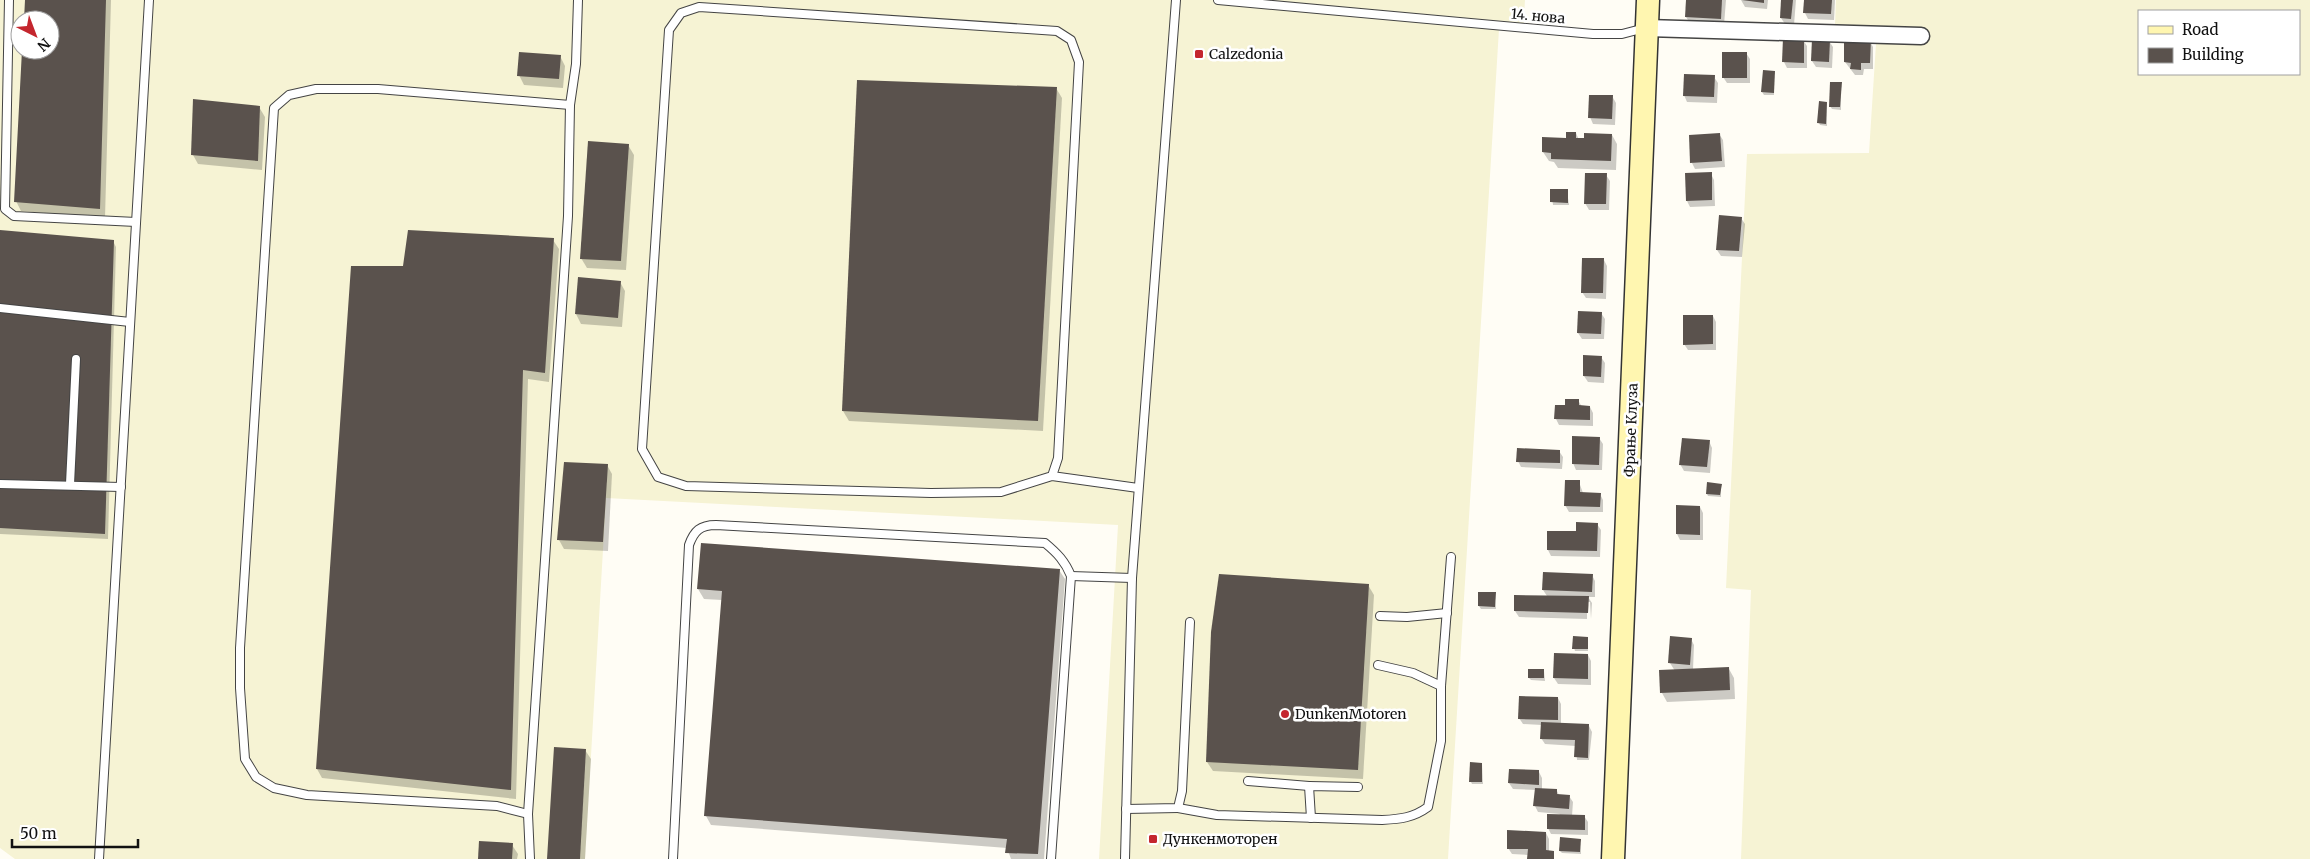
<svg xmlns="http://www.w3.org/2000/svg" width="2310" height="859" font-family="Merriweather,serif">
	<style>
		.farmland { fill: #f6f3d4; fill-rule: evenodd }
		.shadow { fill: #0003 }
		.building { fill: #5a524d }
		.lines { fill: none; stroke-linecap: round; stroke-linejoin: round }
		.lane-casing { stroke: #444; stroke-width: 10 }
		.street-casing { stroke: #444; stroke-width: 19 }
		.secondary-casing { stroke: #333; stroke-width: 25 }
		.lane { stroke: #fff; stroke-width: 8 }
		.street { stroke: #fff; stroke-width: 16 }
		.secondary { stroke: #fff6b0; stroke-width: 22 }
		.poi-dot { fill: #c4262e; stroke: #fff; stroke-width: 2 }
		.labels { text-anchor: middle; stroke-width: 5; stroke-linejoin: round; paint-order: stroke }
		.street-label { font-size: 14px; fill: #111; stroke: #fff }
		.poi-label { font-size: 14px; fill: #111; stroke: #fff; text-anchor: start }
	</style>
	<rect width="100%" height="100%" fill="#fffdf5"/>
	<g class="farmland">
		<path d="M0 0H1525L1523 30 1499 29 1448 859H1099L1118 525 606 498 585 859H15L0 848ZM20 20H50V50H20Z"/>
		<path d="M1836 0H2310V859H1741L1751 590 1726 588 1747 154 1869 153 1877 28 1835 25ZM2139 11H2299V74H2139Z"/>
	</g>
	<g class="shadow">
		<path d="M26 0H111L105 218 21 211 16 201 23 50H50V20H25Z"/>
		<path d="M1687 0H1726L1724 25 1690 23 1686 17Z"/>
		<path d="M1741 0H1768L1767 9 1745 7Z"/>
		<path d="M1783 0H1796L1794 25 1785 24 1781 18Z"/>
		<path d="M1805 0H1835L1834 20 1808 19 1805 13Z"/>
		<path d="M1784 39 1803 40 1807 46V68H1787L1784 62Z"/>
		<path d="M1813 41H1829L1833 47 1832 68 1816 67 1812 61Z"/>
		<path d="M1870 41 1873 47V69H1864L1863 75H1855L1845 62Z"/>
		<path d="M1746 53 1750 59V83H1727L1723 77Z"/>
		<path d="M560 56 565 66 563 88 524 85 519 75Z"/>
		<path d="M1774 72V95H1764L1762 92Z"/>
		<path d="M1714 77 1718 83 1717 103 1687 102 1684 95Z"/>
		<path d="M1841 83V110L1832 109 1830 106Z"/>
		<path d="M1056 88 1062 98 1043 431 849 421 843 411Z"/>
		<path d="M1612 96 1616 103 1615 125 1593 124 1590 117Z"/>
		<path d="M1827 103V126L1820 125 1819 123Z"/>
		<path d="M259 107 265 117 262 170 198 164 193 155Z"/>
		<path d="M1576 133 1579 140 1612 135 1617 144 1616 170 1558 168 1554 162 1549 161 1543 152Z"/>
		<path d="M1719 134 1723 140 1725 167 1695 169 1692 163Z"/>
		<path d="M628 145 634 155 626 270 587 268 581 258Z"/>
		<path d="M1711 174 1714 180 1715 206 1690 207 1687 201Z"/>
		<path d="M1606 175 1610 181 1609 210H1589L1585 203Z"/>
		<path d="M1551 190 1567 191 1569 205H1553Z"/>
		<path d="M1741 218 1745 224 1742 257 1721 256 1717 250Z"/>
		<path d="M0 232 113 241 116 247 108 539 0 534Z"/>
		<path d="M553 240 559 249 549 382 528 379 516 799 322 778 317 769 404 267Z"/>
		<path d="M1604 260 1607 266 1606 299 1586 298 1582 292Z"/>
		<path d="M579 279 620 282 625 291 622 327 581 324 576 314Z"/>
		<path d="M1601 313 1605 319 1604 339H1582L1578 333Z"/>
		<path d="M1713 316 1716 322V350H1688L1684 344Z"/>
		<path d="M1601 357 1605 363 1604 383 1588 382 1584 376Z"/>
		<path d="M1578 400 1582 407H1590L1593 413V426L1559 425 1556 419 1566 406Z"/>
		<path d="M1599 438 1603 444 1602 470H1576L1573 463Z"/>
		<path d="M1709 441 1712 448 1710 473 1684 471 1680 464Z"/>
		<path d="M1559 451 1563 457 1562 469 1521 467 1518 461Z"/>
		<path d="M607 465 612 474 608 551 564 549 559 540Z"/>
		<path d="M1579 482 1583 493 1600 494 1603 500V512H1569L1565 505Z"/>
		<path d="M1721 485V497L1708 496 1707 494Z"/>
		<path d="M1700 507 1703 513V540H1680L1677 534Z"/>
		<path d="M1597 524 1601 530 1600 557 1551 556 1548 550Z"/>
		<path d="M1059 570 1065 579 1044 859H1011L1007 848 711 825 706 816 722 600 704 599 698 589Z"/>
		<path d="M1592 575 1595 581V597H1588L1592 603 1591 619 1590 602H1587V619L1519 617 1515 611 1547 596 1543 590Z"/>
		<path d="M1368 585 1374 595 1363 779 1213 771 1207 762Z"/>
		<path d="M1495 594 1496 609H1481L1479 606Z"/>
		<path d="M1587 638 1588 651H1575L1574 648Z"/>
		<path d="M1691 639 1694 645 1693 670 1729 669 1734 678 1735 699 1667 702 1662 693 1675 671 1670 663Z"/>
		<path d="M1588 655 1591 661V685L1558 684 1554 678Z"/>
		<path d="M1544 671 1545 681 1531 680 1529 678Z"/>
		<path d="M1558 698 1561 704V724L1589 726 1592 732 1589 760H1577L1576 746 1545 744 1541 738 1542 725 1523 724 1519 718Z"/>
		<path d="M585 750 591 759 585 859H548Z"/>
		<path d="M1482 764 1483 784H1472L1471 782Z"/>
		<path d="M1539 772 1542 778V789L1557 791 1559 795 1569 796 1573 802 1572 816H1584L1588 822V835L1551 834 1548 828 1560 814 1538 812 1535 806 1536 790 1513 789 1509 783Z"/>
		<path d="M1546 833 1549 839V852H1553L1554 859H1529V855L1512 854 1508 848Z"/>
		<path d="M1580 840 1581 854 1562 853 1560 851Z"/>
		<path d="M512 845 518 854 517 859H479Z"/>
	</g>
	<g class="building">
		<path d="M25 0H106L100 209 14 202 22 50H50V20H24Z"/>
		<path d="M1686 0H1722L1721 19 1685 17Z"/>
		<path d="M1742 0H1764V3Z"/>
		<path d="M1781 0H1793L1791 19 1780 18Z"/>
		<path d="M1804 0H1832L1831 14 1803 13Z"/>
		<path d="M1783 38H1804V63L1782 62Z"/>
		<path d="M1812 39 1830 40 1829 62 1811 61Z"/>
		<path d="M1844 39H1871L1870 63H1861V70L1850 69 1851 63 1844 62Z"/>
		<path d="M519 52 561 55 559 79 517 76Z"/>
		<rect x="1722" y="52" width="25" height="26"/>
		<path d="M1763 70 1775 71 1774 93 1761 92Z"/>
		<path d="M1684 74 1715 75 1714 97 1683 96Z"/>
		<path d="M857 80 1057 87 1038 421 842 411Z"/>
		<path d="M1830 82H1842L1840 107H1829Z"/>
		<path d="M1589 95H1613L1612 119 1588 118Z"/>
		<path d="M193 99 260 106 258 161 191 155Z"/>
		<path d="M1819 101 1827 102 1826 124 1817 123Z"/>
		<path d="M1566 132H1576V138H1584V133L1612 134 1611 161 1551 159V153L1542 152V137L1566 138Z"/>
		<path d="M1720 133 1722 161 1690 163 1689 135Z"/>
		<path d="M588 141 629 144 621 261 580 259Z"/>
		<path d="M1712 172V200L1686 201 1685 173Z"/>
		<path d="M1585 173H1607L1606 204H1584Z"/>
		<path d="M1550 189H1568V203L1550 202Z"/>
		<path d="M1719 215 1742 217 1739 251 1716 250Z"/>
		<path d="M0 230 114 240 105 534 0 528Z"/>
		<path d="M408 230 554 238 545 373 523 370 511 790 316 769 351 266H403Z"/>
		<path d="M1582 258H1604L1603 293H1581Z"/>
		<path d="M578 277 621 281 618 318 575 314Z"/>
		<path d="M1578 311 1602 312 1601 334 1577 333Z"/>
		<path d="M1683 315H1713V344L1683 345Z"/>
		<path d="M1583 355 1602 356 1601 377 1583 376Z"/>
		<path d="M1565 399H1579V405L1590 406V420L1554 419 1555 405H1565Z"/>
		<path d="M1572 436 1600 437 1599 465 1572 464Z"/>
		<path d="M1682 438 1710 440 1707 467 1679 465Z"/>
		<path d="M1517 448 1560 450V463L1516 462Z"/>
		<path d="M564 462 608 464 603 542 557 540Z"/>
		<path d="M1565 480H1580V492L1601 493 1600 507 1564 506Z"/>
		<path d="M1707 482 1722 484 1720 495 1706 494Z"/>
		<path d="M1676 505 1700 506V535L1676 534Z"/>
		<path d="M1576 522 1598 523 1597 551 1547 550V531H1576Z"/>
		<path d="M701 543 1060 569 1038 854 1005 853 1007 839 704 816 722 591 697 589Z"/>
		<path d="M1543 572 1593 574 1592 592 1542 590Z"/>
		<path d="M1219 574 1369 584 1358 770 1206 762 1211 632Z"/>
		<path d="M1478 592H1496L1495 607 1478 606Z"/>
		<path d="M1514 595 1589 596 1588 613 1514 611Z"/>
		<path d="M1573 636 1588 637V649H1572Z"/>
		<path d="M1670 636 1692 638 1690 665 1668 663Z"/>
		<path d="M1554 653 1588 654V679L1553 678Z"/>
		<path d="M1729 667 1730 690 1660 693 1659 670Z"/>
		<rect x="1528" y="669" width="16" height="9"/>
		<path d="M1519 696 1558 697V720L1518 719Z"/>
		<path d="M1541 722 1589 724 1588 758 1574 757 1575 740 1540 739Z"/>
		<path d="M554 747 586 749 580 859H547Z"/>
		<path d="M1470 762 1482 763V782H1469Z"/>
		<path d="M1509 769 1539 770V785L1508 783Z"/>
		<path d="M1535 788 1557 789V794L1570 795 1569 809 1533 806Z"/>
		<path d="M1547 814 1585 815V830L1547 829Z"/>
		<path d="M1507 830 1546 832V850L1554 851V859H1527L1528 849H1507Z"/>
		<path d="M1560 837 1581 839 1580 852 1559 851Z"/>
		<path d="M479 841 513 843 512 859H478Z"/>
	</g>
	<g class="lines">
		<g class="lane-casing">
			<g id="lane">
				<path d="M9 0 5 209 14 216 136 222"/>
				<path d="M1218 0 1593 34H1622L1645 28"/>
				<path d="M0 308 130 322"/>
				<path d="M1052 476 1058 458 1079 62 1071 40 1057 31 699 7 681 13 669 30 642 449 658 477 686 486 931 493 1001 492 1052 476 1138 488"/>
				<path d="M0 484 121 487"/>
				<path d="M70 484 76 359"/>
				<path d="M1071 576 1132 578"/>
				<path d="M1380 616 1407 617 1447 613"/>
				<path d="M1378 665 1413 673 1441 686"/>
				<path d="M1248 781 1309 786"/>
				<path d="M1178 808 1217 815 1382 820C1400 819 1413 818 1428 807L1441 741V686L1451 557"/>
				<path d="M1126 809 1178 808 1182 791 1190 622"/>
				<path d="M528 814 497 806 307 795 274 788 256 777 245 759 240 688V648L274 108 289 95 316 89H378L570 105"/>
				<path d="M1311 818 1309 786 1358 787"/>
				<path d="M99 859 149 0"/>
				<path d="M530 859 528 814 568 216 570 105 576 64 578 0"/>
				<path d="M673 859 689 545C694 531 700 525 716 525L1045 543C1057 553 1065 561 1071 576L1051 859"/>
				<path d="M1125 859 1132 578 1176 0"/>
			</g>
		</g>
		<g class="street-casing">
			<path id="street" d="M1647 28 1921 36"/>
		</g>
		<g class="secondary-casing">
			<path id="secondary" d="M1613 859 1648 0"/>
		</g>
		<use href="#lane" class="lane"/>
		<use href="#street" class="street"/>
		<use href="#secondary" class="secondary"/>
	</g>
	<g class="poi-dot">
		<rect x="1194" y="49" width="10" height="10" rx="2.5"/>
		<circle cx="1285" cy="714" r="5"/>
		<rect x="1148" y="834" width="10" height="10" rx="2.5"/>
	</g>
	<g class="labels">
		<g class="street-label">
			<text transform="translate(1538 16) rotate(5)" y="5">14. нова</text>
			<text transform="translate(1631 430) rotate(-88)" y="5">Фрање Клуза</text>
		</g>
		<g class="poi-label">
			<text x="1209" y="59">Calzedonia</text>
			<text x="1295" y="719">DunkenMotoren</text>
			<text x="1163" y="844">Дункенмоторен</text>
		</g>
	</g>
	<rect x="2138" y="10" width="162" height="65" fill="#ffffff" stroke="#a0a0a0"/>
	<rect x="2148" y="26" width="25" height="8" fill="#fff6b0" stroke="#a0a0a0"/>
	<text x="2182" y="35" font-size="15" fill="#111111">Road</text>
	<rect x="2148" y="48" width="25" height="15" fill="#5a524d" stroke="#a0a0a0"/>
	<text x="2182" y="60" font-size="15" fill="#111111">Building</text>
	<g transform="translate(35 35) rotate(138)"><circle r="24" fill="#ffffff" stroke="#a0a0a0"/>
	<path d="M0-4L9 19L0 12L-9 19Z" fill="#c4262e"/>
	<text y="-8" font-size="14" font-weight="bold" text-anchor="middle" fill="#111111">N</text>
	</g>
	<path d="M12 839v8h126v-8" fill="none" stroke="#111111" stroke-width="2.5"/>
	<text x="20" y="839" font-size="15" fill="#111111" stroke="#ffffff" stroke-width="4" paint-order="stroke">50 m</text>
</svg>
